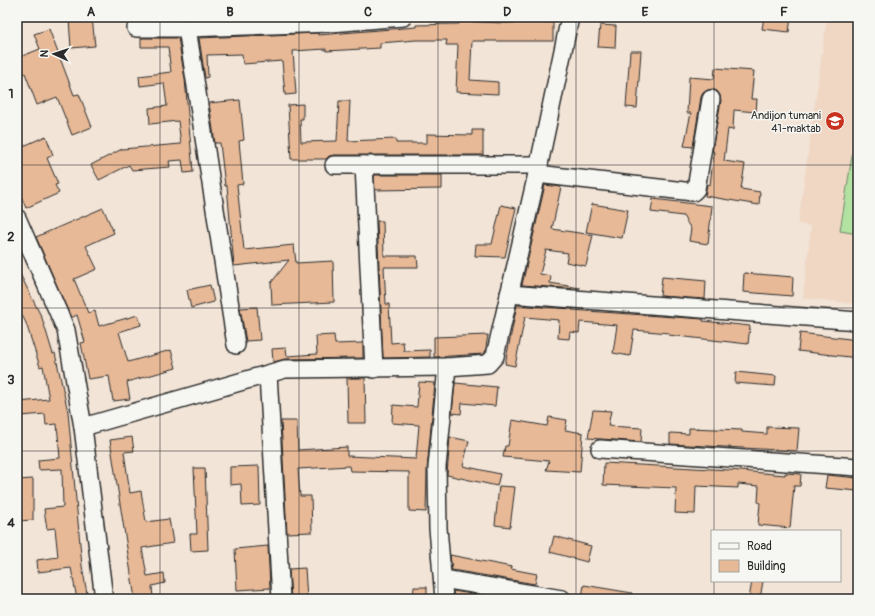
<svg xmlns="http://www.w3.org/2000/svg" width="875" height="616" font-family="Pangolin,sans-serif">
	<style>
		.built { fill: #efd7c4 }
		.green { fill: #b2e2a2; stroke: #6e8666 }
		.building { fill: #e7b997; stroke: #2b2b2b }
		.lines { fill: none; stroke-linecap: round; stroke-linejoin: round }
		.minor-casing { stroke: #2b2b2b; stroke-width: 20 }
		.minor { stroke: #f6f6f2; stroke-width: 17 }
		.grid { fill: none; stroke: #2b2b2b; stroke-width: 1; stroke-opacity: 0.55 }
		.labels { text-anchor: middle; stroke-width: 3; stroke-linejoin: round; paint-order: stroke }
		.poi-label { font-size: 11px; fill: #2b2b2b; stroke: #f6f6f2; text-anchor: end }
		.neatline { fill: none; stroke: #2b2b2b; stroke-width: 1.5 }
		.grid-label { font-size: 13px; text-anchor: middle; font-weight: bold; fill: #2b2b2b }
	</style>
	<rect width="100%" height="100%" fill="#f2e4d7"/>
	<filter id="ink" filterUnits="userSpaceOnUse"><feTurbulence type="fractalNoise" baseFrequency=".025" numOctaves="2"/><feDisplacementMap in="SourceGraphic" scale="8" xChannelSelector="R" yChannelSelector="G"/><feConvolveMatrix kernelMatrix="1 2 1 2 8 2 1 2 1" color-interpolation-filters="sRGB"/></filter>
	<g filter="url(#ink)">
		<path class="built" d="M827 17H858V304L803 298 811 226 798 224Z"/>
		<path class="green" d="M858 118V234L840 231Z"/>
		<g class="building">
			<path d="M92 17 95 46 71 48 69 19Z"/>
			<path d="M140 17H216L187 18Z"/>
			<path d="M764 17H791L789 32 762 29Z"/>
			<path d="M459 21 503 23 553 22V41H472L470 80 498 82V94L456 92 458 45H446L447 40H416L380 43V48L326 51V49L293 51 296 94 285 95 282 61 243 64 242 54 207 55 208 77 205 78 199 38 318 33V35L416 27V25L459 24Z"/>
			<path d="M600 25 616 26 615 48 598 47Z"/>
			<path d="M49 29 74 95 79 94 92 127 72 135 57 97 37 105 25 73 17 76V58L40 49 34 34Z"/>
			<path d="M141 38H178L185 79 193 172 184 173 182 160 169 161 170 167 132 170 129 165 99 180 91 165 122 149 181 144 178 121 150 124 149 108 167 106 164 83 140 86 139 76 171 72 168 47H141Z"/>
			<path d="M630 51H641L637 108 626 107Z"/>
			<path d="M715 68 754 71 751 99H757L756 112 734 110 733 130 728 129 724 161 745 164 741 189 760 192 759 205 705 196 707 184 710 185 714 152 712 151 721 101 720 95 717 91 712 89 708 90 703 93 701 97 693 147 684 146 691 113H687L689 77 714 79Z"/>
			<path d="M240 100 244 140 239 141 243 184 237 185 244 250 294 245 296 263 333 261 334 302 272 305 271 283 289 260 234 266 227 186H225L220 143H215L209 103Z"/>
			<path d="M339 101H350L348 141 396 139V143H427V134L472 135V130H483V155H334L329 156 326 159H291L288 105 303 104V119H300L301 142 337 141Z"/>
			<path d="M46 136 53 155 47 158 58 184 55 185 59 193 26 208 17 186V149Z"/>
			<path d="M374 175H442V189L375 190Z"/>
			<path d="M545 185 561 187 552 229 593 235 586 266 566 262 568 253 546 250 540 274 551 276 550 283 580 288 579 289 522 285Z"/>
			<path d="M653 199 712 206 708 244 689 241 691 229 683 216 651 212Z"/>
			<path d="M592 204 628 210 622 238 586 232Z"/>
			<path d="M501 205 516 208 505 257 475 256 476 244H492Z"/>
			<path d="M103 208 114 233 86 246 97 269 74 279 88 313 95 311 99 326 138 315 141 325 119 332 128 362 171 350 176 368 127 382 130 399 113 401 109 376 88 379 81 343 85 342 77 315 71 318 36 237Z"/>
			<path d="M377 221H383L384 256H417L418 267H384L386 304H389L391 343 403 342 404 351 430 350V357L383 358Z"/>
			<path d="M17 268 42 318 53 354 55 353 68 412 82 566 88 599H77L71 568 38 572 37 560 58 557 55 528 47 529 44 509 63 507 62 469 39 470 38 460 60 458 57 424 46 425 45 414 20 416 19 402 49 399 43 366 40 367 26 323 17 305Z"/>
			<path d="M744 273 793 277 792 296 743 292Z"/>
			<path d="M662 277 706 281 705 299 660 296Z"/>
			<path d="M210 285 214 302 191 308 187 290Z"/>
			<path d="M517 305 573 309 572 310 703 319V321L750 326 748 344 668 335 669 333 634 330 630 356 613 353 617 325 580 322 579 333 570 332 569 339 558 338 559 320 525 317 515 366 505 364Z"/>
			<path d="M257 307 260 340 246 341 240 308Z"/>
			<path d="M800 333 858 340V358L798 351Z"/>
			<path d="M334 335 335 344 363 343V358L285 359 273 362 272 349 286 348 287 356 317 354 316 336Z"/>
			<path d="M488 335 485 353 483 354 434 357V337Z"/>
			<path d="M736 372 776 376 775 386 735 383Z"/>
			<path d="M347 378H365L366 423H348Z"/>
			<path d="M419 382 435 383 427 470 426 512 409 511V472L350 471 349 466 298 469 300 496H311L312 532 287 533 281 421H297L298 450 347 447V456L416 459 419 425 392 423 393 405 417 407Z"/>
			<path d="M455 383 497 387 495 406 462 403 461 414 452 413Z"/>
			<path d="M593 410 611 411 608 426 642 428 641 442 588 438Z"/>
			<path d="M549 417 567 420 565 430 583 433 580 472 546 470 549 461 503 457 505 446H508L512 420 547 426Z"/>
			<path d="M767 427 799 428 797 451 670 444V433L689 434V428L742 430V432L767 434Z"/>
			<path d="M132 437 134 451 124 452 130 493 141 491 146 522 169 519 173 543 142 548 147 576 164 573 165 583 152 586 153 599H135L110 440Z"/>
			<path d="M450 437 469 441 463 466 500 474 497 486 447 475Z"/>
			<path d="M604 463 729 470 785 475V473L801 474 800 486H794L790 528 758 525 760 503 758 502 759 486 738 484V488L696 486 695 514 675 513 676 488 603 485Z"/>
			<path d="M259 466 260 505 242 506 241 484 230 485V467Z"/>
			<path d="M194 468H205L208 550 191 551 190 534H197Z"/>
			<path d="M827 475 858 478V491L825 488Z"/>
			<path d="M33 479V520L17 521V480Z"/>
			<path d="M499 486 515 487 510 527 495 525Z"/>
			<path d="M554 536 591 546 587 562 550 552Z"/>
			<path d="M268 546 270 588 237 590 235 549Z"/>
			<path d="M450 555 512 567 511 569 537 574 535 584 452 570Z"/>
			<path d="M305 568 307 599H291L289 569Z"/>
			<path d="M752 581H763L760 599H749Z"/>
			<path d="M584 585 632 593 631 599H593L582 597Z"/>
			<path d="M414 587H427V599H413Z"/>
			<path d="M453 591 502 599H454Z"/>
		</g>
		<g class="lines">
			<g class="minor-casing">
				<g id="minor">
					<path d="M136 28H187"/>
					<path d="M334 165H539"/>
					<path d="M364 165 374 369"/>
					<path d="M537 174 693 192 696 189 711 99"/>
					<path d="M17 218 66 330 83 427 104 599"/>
					<path d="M509 294 858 321"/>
					<path d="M236 345 187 28 331 23 403 17"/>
					<path d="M268 374 281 599"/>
					<path d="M83 427 285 369 447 367"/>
					<path d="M600 449 858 467"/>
					<path d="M443 579 562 599"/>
					<path d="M444 599 438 528 437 467 447 367 488 364 495 356 537 174 570 17"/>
				</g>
			</g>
			<use href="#minor" class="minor"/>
		</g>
	</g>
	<path class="grid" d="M160 17V599M299 17V599M438 17V599M576 17V599M714 17V531M17 165H858M17 308H858M17 451H858M714 581V599"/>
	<defs>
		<g id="school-disc" transform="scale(1)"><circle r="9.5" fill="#c8321e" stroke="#f6f6f2"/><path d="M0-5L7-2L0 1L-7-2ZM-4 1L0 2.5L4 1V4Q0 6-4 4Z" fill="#fff"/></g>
	</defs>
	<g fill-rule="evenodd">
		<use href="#school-disc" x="835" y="121"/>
	</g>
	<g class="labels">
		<g class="poi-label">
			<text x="821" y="119">Andijon tumani<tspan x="821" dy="13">41-maktab</tspan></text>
		</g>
	</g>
	<rect width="875" height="616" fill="none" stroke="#f6f6f2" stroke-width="44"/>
	<rect x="711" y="530" width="130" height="52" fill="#f6f6f2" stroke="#a5a5a2"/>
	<rect x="719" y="543" width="20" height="6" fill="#f6f6f2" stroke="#a5a5a2"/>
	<text x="747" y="550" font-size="12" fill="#2b2b2b">Road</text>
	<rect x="719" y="560" width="20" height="12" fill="#e7b997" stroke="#a5a5a2"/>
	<text x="747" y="570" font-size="12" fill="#2b2b2b">Building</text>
	<g transform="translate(54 54) rotate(273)" stroke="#f6f6f2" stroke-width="3" paint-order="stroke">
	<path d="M0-3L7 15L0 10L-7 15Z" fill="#2b2b2b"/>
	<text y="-6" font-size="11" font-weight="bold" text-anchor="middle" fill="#2b2b2b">N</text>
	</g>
	<rect x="22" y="22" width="831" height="572" class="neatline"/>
	<g class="grid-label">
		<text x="91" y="16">A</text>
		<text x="230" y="16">B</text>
		<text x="368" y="16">C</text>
		<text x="507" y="16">D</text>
		<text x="645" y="16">E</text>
		<text x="784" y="16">F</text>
		<text x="11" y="98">1</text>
		<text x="11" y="241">2</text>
		<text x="11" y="384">3</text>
		<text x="11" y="527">4</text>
	</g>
</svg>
